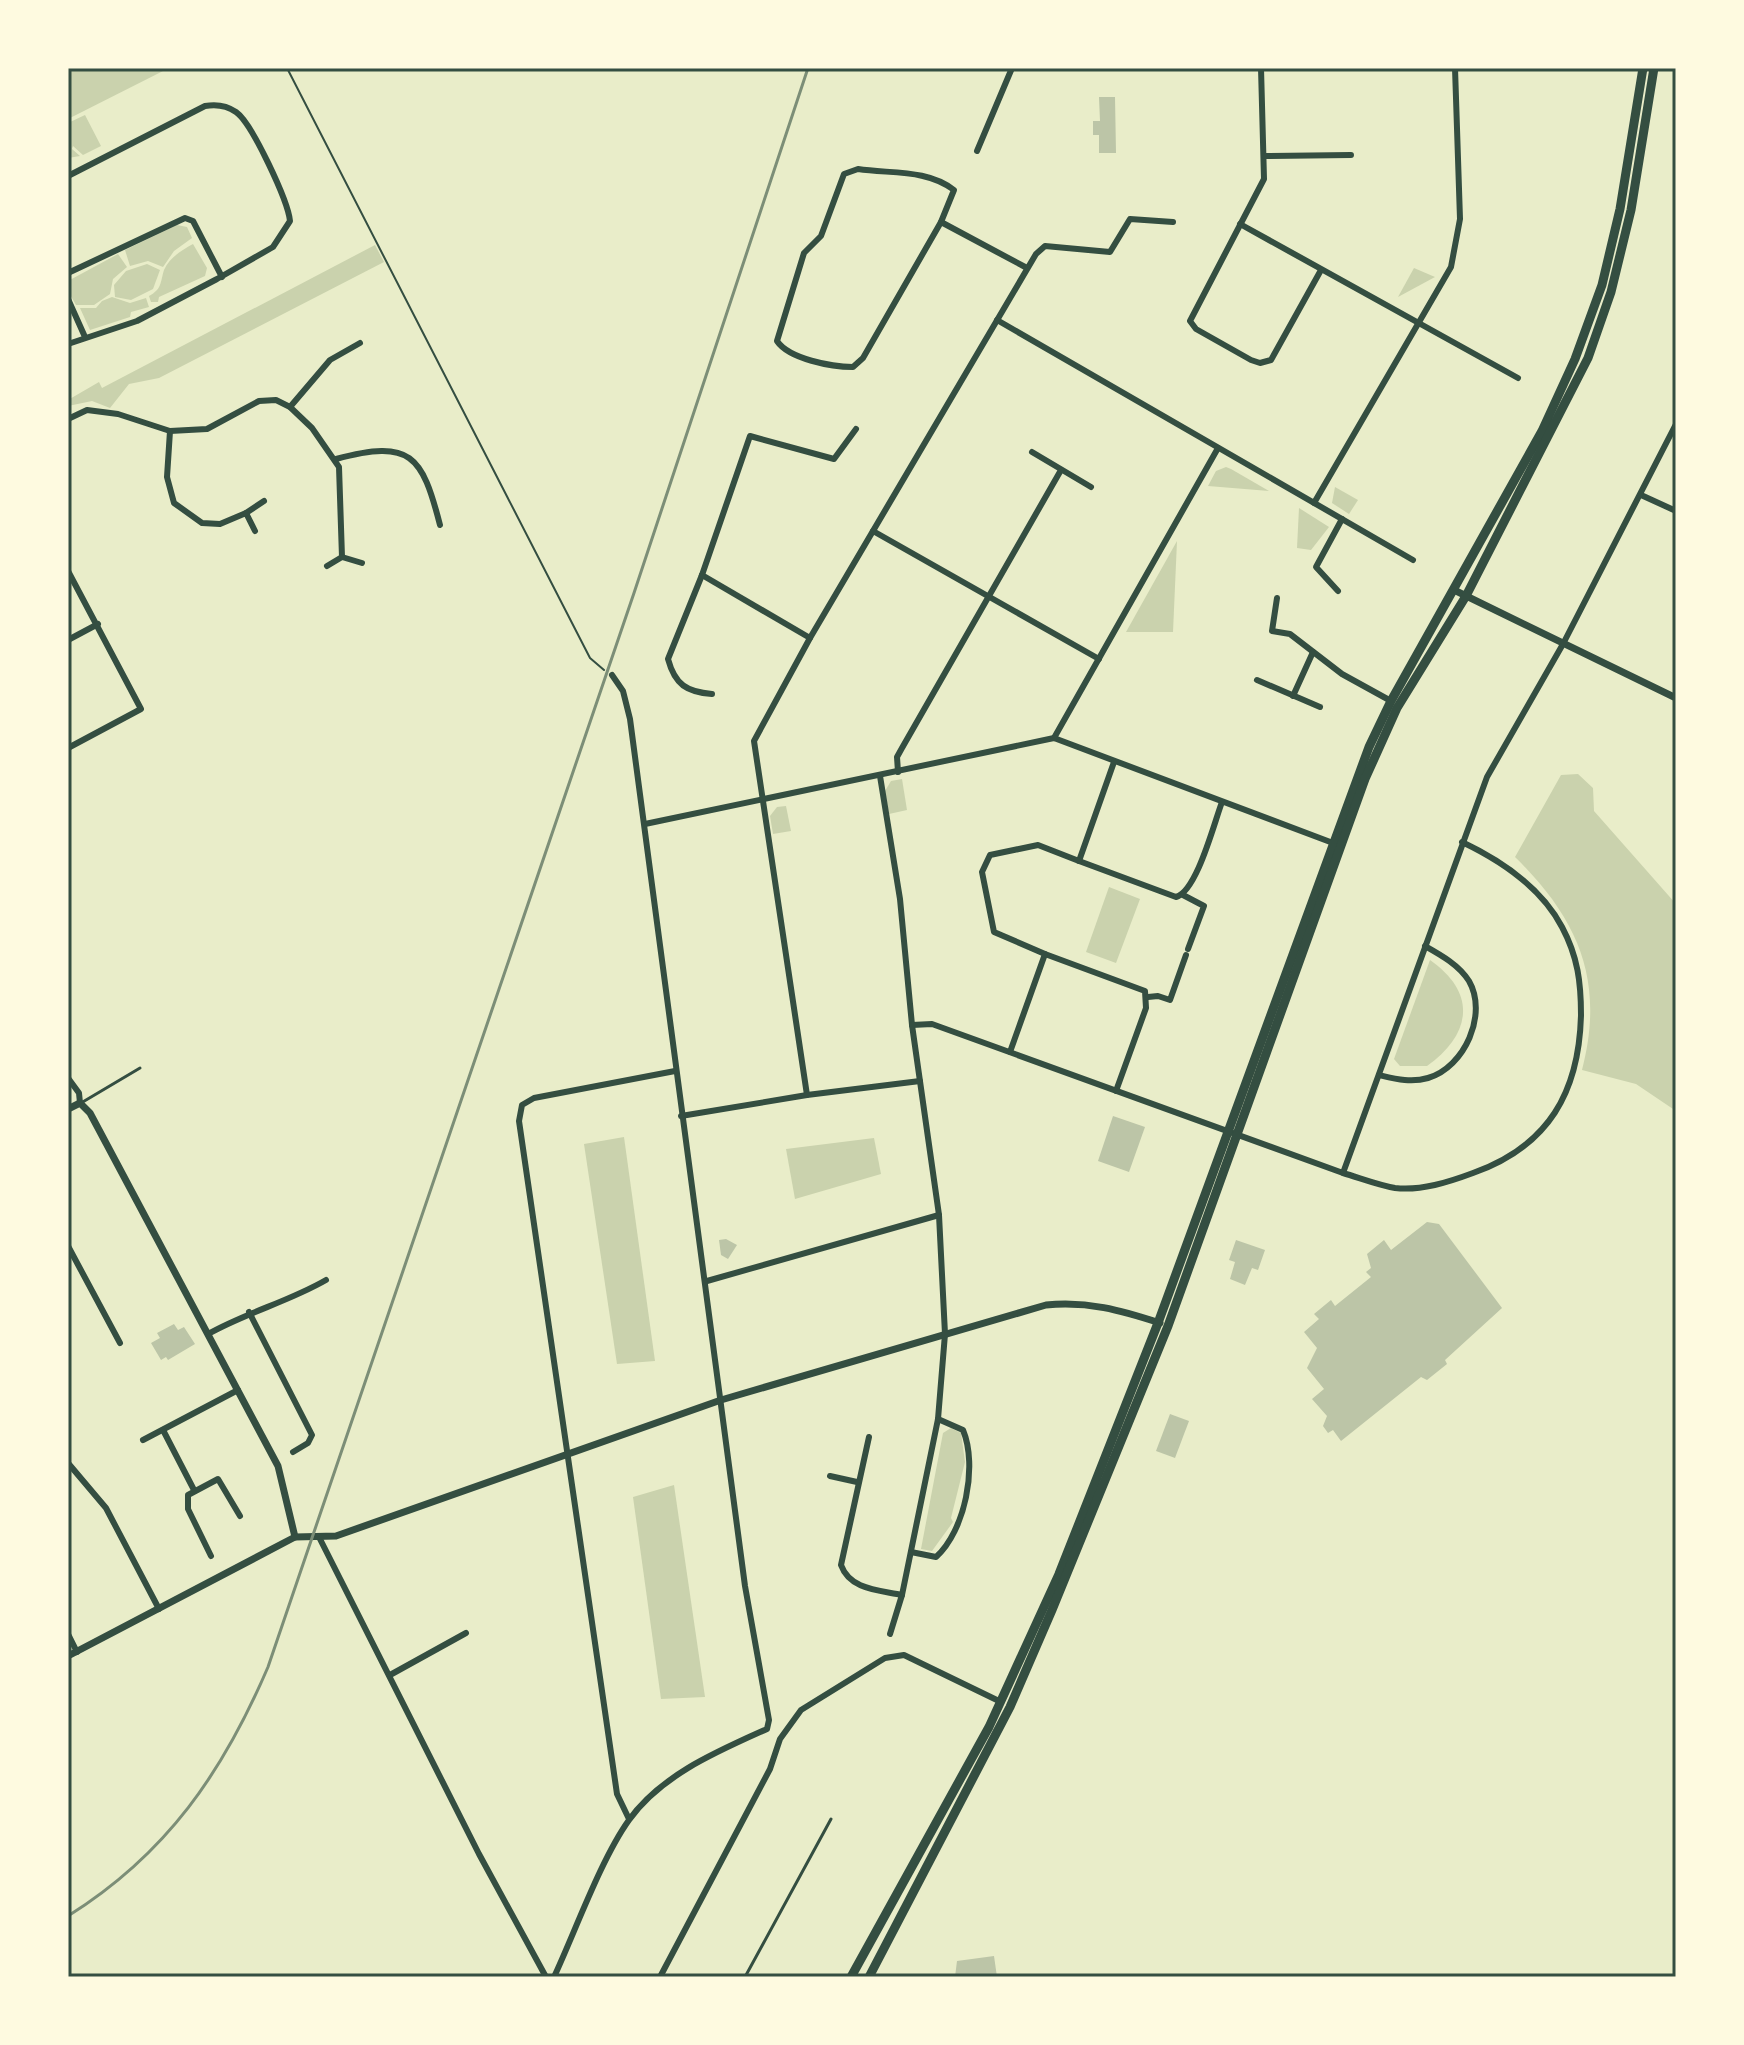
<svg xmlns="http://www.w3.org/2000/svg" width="1744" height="2045" font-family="'Open Sans',sans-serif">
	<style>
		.green { fill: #cad2ad }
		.building { fill: #bcc5a7 }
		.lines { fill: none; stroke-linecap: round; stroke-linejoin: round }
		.path { stroke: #344e41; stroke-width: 2 }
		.service { stroke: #344e41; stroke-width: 3 }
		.minor { stroke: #344e41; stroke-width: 6 }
		.tertiary { stroke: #344e41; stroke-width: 7 }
		.primary { stroke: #344e41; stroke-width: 9 }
		.rail { stroke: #7c8e77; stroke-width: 3 }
		.neatline { fill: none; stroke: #344e41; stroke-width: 3 }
	</style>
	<rect width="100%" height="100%" fill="#e9edc9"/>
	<g class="green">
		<path d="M68 68H169L68 119Z"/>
		<path d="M85 115 101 146 83 155 73 146 72 149 80 156 68 158V123Z"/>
		<path d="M177 225 187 227 192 238 174 251 163 267 148 261 130 266 125 250Z"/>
		<path d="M193 244 207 268 205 276 159 297 158 302H151L149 296C162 289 160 283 164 270 169 258 182 250 193 244Z"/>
		<path d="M375 245 384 262 159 378 129 384 110 408 92 401 68 406V400L99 382 102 388Z"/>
		<path d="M118 254 127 267 113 279 110 294 94 305H76L68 291V281Z"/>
		<path d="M147 264 160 270 153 289 131 300 115 297 114 285 126 271Z"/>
		<path d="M1414 268 1435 277 1398 297Z"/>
		<path d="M112 297 130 303 146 298 149 307 131 312 130 317 90 330 80 308H96L102 301Z"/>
		<path d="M1226 467 1231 469 1269 491 1208 486 1216 471Z"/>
		<path d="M1335 487 1358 500 1349 514 1332 503Z"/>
		<path d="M1299 508 1329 527 1311 550 1297 548Z"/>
		<path d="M1177 541 1173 632H1126Z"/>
		<path d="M1578 774 1593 788 1594 811 1676 904V1111L1636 1084 1582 1070C1605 981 1579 920 1515 857L1561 775Z"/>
		<path d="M902 779 907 810 889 814 885 791 891 781Z"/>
		<path d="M786 806 791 831 773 834 770 816 777 807Z"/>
		<path d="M1109 887 1140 899 1116 963 1086 952Z"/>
		<path d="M1430 960C1477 993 1472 1034 1427 1066H1400L1394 1059Z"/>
		<path d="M624 1137 655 1361 617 1364 584 1144Z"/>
		<path d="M874 1138 881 1174 795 1199 786 1149Z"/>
		<path d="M951 1428 961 1433 965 1462 951 1518 953 1522 932 1551 921 1549 943 1433Z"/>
		<path d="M674 1485 705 1697 661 1699 633 1497Z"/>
	</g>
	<g class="building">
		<path d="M1099 97H1115L1116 153H1099V135H1093V121H1100Z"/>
		<path d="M1113 1116 1145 1127 1129 1172 1098 1161Z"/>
		<path d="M1427 1222 1439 1224 1502 1308 1445 1360 1447 1364 1427 1380 1421 1377 1341 1441 1333 1430 1328 1433 1323 1426 1327 1416 1312 1399 1324 1389 1307 1368 1317 1348 1304 1332 1319 1319 1314 1314 1331 1300 1335 1306 1371 1277 1366 1272 1371 1268 1367 1254 1384 1240 1391 1250Z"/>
		<path d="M726 1239 737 1245 728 1259 721 1255 719 1240Z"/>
		<path d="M1236 1240 1265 1250 1258 1270 1252 1268 1245 1285 1230 1279 1235 1262 1229 1260Z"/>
		<path d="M174 1324 178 1330 184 1327 195 1344 168 1360 166 1357 161 1360 151 1343 160 1338 157 1333Z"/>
		<path d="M1170 1414 1189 1421 1175 1458 1156 1451Z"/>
		<path d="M994 1956 997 1977H955L957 1961Z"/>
	</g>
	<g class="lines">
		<path class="path" d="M287 68 590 658 604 670"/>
		<g class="service">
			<path d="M81 1103 140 1068"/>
			<path d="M745 1977 831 1819"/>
		</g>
		<g class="minor">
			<path d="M1261 68 1264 179 1190 321 1196 329 1251 360 1260 363 1271 360 1321 270"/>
			<path d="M977 151 1012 68"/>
			<path d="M1265 156 1351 155"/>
			<path d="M858 169C891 174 927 169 954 190L941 222 863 358 853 367C832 367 789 359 777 341L804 253 821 236 844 174Z"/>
			<path d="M68 176 205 106C216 104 226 105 236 112 252 123 288 201 290 221L273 247 217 279 137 321 68 344"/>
			<path d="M941 222 1027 268"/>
			<path d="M1240 224 1518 378"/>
			<path d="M68 273 185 218 193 221 222 277"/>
			<path d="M68 299 85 337"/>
			<path d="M997 320 1413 560"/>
			<path d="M290 407 330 360 360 343"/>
			<path d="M68 419 87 410 118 414 170 431 207 429 259 401 276 400 290 407 312 428 339 467 342 557"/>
			<path d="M170 431 167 477 174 503 202 523 220 524 246 513 255 531"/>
			<path d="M1032 452 1091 487"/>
			<path d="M336 459C411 439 422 455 440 525"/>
			<path d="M1641 495 1676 511"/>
			<path d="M1314 503 1451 267 1460 219 1455 68"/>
			<path d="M246 513 264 501"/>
			<path d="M873 531 1099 659"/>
			<path d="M327 566 342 557 362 563"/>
			<path d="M68 571 141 709 68 748"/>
			<path d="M702 575 810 638"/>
			<path d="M1338 591 1316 567 1342 519"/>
			<path d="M1277 598 1272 631 1290 634 1342 674 1391 701"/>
			<path d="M68 640 98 624"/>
			<path d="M1257 680 1320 707"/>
			<path d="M712 694C687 692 675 685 668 659L702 575 750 436 834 459 856 429"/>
			<path d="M1293 696 1313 652"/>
			<path d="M1054 738 1218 448"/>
			<path d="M898 772 897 757 902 748 1061 470"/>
			<path d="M880 776 900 899 912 1025 939 1215 945 1334 938 1419 902 1595 890 1634"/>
			<path d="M645 824 1054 738 1333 843"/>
			<path d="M1079 861 1176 897C1197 891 1214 823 1222 802"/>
			<path d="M1183 895 1204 906 1188 949"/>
			<path d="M1045 954 1145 991 1146 1008 1116 1091"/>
			<path d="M1148 997 1158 996 1170 1000 1186 955"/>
			<path d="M912 1025 932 1024 1343 1173C1360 1178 1378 1185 1395 1188 1421 1191 1449 1182 1473 1173 1549 1146 1579 1092 1581 1015 1581 983 1578 957 1562 927 1541 887 1502 861 1462 842"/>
			<path d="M1010 1052 1045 954 994 932 982 872 990 855 1038 845 1079 861 1114 762"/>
			<path d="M1379 1075C1396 1079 1411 1083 1428 1078 1465 1067 1488 1014 1469 981 1459 965 1441 955 1425 946"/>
			<path d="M68 1078 79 1093 80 1103"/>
			<path d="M807 1095 754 741 810 638 1036 254 1045 246 1110 252 1130 219 1173 222"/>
			<path d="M681 1116 807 1095 920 1081"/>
			<path d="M1343 1173 1487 777 1563 644 1676 424"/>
			<path d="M68 1246 120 1343"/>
			<path d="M707 1281 939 1215"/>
			<path d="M249 1312 312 1435 308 1443 293 1452"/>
			<path d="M208 1334C247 1312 288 1302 326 1280"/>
			<path d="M163 1430 194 1490"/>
			<path d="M869 1437 841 1565C850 1590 879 1590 902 1595"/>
			<path d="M143 1440 238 1390"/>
			<path d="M68 1463 106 1508 159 1609"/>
			<path d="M830 1476 857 1482"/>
			<path d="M320 1539 479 1854 546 1977"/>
			<path d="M911 1552 936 1557C965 1531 978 1466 963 1430L938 1419"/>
			<path d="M211 1556 188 1509V1495L218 1479 240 1516"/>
			<path d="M68 1634 77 1652"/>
			<path d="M390 1675 466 1633"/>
			<path d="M629 1819 617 1794 519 1121 522 1105 534 1098 675 1071"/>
			<path d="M554 1977C575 1932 601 1859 629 1820 661 1775 718 1751 767 1729L769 1720 745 1586 630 719 623 691 612 675"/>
			<path d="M660 1977 770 1769 780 1739 801 1710 885 1658 904 1655 1001 1702"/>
		</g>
		<g class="tertiary">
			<path d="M1454 590 1676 698"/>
			<path d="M68 1109 80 1103 90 1113 278 1466 295 1537"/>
			<path d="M68 1656 295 1537 336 1536 721 1400 1046 1305C1088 1301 1120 1310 1160 1323"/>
		</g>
		<g class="primary">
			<path d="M851 1977 989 1727 1059 1574 1158 1323 1369 747 1391 701 1542 431 1575 359 1602 285 1620 209 1643 68"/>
			<path d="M869 1977 1010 1707 1052 1610 1168 1326 1365 779 1397 708 1466 596 1588 358 1611 292 1631 210 1654 68"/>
		</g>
		<path class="rail" d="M68 1916C167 1854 223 1772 268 1667L634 593 808 68"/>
	</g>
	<rect width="1744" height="2045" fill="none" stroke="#fefae0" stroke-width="140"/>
	<rect x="70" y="70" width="1604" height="1905" class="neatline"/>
</svg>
